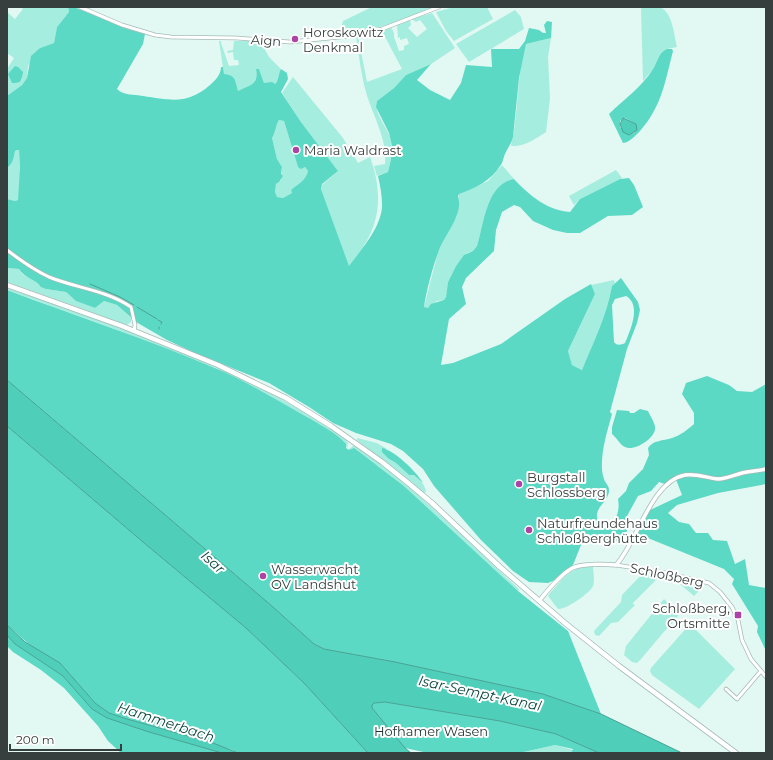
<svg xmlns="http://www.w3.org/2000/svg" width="773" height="760" font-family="Montserrat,sans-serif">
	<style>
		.green { fill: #a5edde }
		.forest { fill: #5cd9c4; fill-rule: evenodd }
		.water { fill: #4fceb9; stroke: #48a394 }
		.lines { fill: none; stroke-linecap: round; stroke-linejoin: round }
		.stream { stroke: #48a394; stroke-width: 1 }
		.minor-casing { stroke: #a7bbb6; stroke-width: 4.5 }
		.tertiary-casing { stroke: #a7bbb6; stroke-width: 5 }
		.primary-casing { stroke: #a7bbb6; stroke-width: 6 }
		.minor { stroke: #fff; stroke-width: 3 }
		.tertiary { stroke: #fff; stroke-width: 3.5 }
		.primary { stroke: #fff; stroke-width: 4.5 }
		.poi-dot { fill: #ac43a5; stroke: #fff; stroke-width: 1.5 }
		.labels { text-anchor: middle; stroke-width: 4; stroke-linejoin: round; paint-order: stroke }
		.poi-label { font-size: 13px; fill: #363f3d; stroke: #fff; text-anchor: start }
		.street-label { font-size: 13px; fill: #363f3d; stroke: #fff }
		.park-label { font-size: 13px; fill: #1d332f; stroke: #fff }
		.water-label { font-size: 14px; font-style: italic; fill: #104840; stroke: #fff }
	</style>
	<rect width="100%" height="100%" fill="#e2f8f3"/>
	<g class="green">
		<path d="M20 7H68L69 12 57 27 54 43 40 48 28 66 27 78 22 85 7 96V69L14 58 7 53V12L15 19 23 9Z"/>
		<path d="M372 7H436C405 21 372 31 339 35L343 21Z"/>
		<path d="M454 7H487L493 19 454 41 446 31 436 12Z"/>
		<path d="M641 7C646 7 655 5 660 7 673 13 674 35 677 47L667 49 659 56 653 69 643 81Z"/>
		<path d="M515 10 521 17 524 29 469 62 456 44Z"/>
		<path d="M432 13 455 48 431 64 406 75 394 88 377 101C374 116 390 129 392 144 393 153 390 163 388 172L377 176 374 166 385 164C388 140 372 114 366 92 361 74 359 55 356 37L358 36 367 82 402 69 382 31 391 27 394 33V37L399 51 404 50V46L409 44 407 38 400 40V37L398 38 397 25 410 20 411 25 408 28 417 37 427 29 420 20 416 22 412 19Z"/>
		<path d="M551 38 548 57 550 99 546 132C535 139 525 147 511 146 519 112 516 77 526 44Z"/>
		<path d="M219 41H221V43L229 66 239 65 238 60H234L233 52 228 53 227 51 233 50 234 41H260L269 57 281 69C278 74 279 80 274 85L264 83 259 69H256C259 85 250 85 238 91L236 81 224 74Z"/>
		<path d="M293 77 343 138 358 163 370 157C381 187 382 216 365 244 361 252 355 259 349 267L321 189 322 185 338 171 301 122 282 93Z"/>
		<path d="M279 120 284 121 298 167H305L308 171C306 180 298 184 291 190L292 193 283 198 277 197 275 192 276 184 281 180 282 167 277 159 272 138 275 132V127Z"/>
		<path d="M17 150H19C20 166 21 184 18 200L15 201 7 199V168C13 164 14 157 15 151Z"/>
		<path d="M502 165 514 179C486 184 484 224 477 246L473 251 467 253 456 266 448 282 446 297 444 300 437 301 428 308 424 307 438 252 457 214 459 194 488 181Z"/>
		<path d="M616 170 622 178 580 199 574 205 569 196Z"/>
		<path d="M7 268 19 269 22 274 39 283 46 289 66 292 76 301 95 308 104 301 117 305 131 318V322L127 325 124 324 7 282Z"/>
		<path d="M614 280 615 283 612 286C607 315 593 343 582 370L572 365 568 351 595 294 591 285Z"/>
		<path d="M7 288C124 329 244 367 346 440L348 443 347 449 344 441 263 392 216 368 104 325 7 290Z"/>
		<path d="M357 438 377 443 387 449H382L389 459 396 463 409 475H414C420 480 425 484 426 492L424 493 357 440Z"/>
		<path d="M353 446C360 446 367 454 373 458 426 498 471 545 519 589L518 591 404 486 378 466 348 450Z"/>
		<path d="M593 566C593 572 595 580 593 586 590 593 566 610 558 609L548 596 550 593C566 576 568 568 593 566Z"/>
		<path d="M645 571 662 574 633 603V604L635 605 618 622 611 623 599 636 595 635 594 631 621 602 622 595Z"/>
		<path d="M685 579 701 583 703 584V587L694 596 680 584Z"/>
		<path d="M664 599 679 614 676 619 662 634 641 659 637 663 632 662 624 655 626 646Z"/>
		<path d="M690 624 735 669 699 709 652 675 650 671 651 668Z"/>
		<path d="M555 745 573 750 571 753H519Z"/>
	</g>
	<g class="forest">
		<path d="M68 7H74L128 29 145 34 143 44 117 89C124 96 134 94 143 96 171 100 187 105 210 85 216 80 221 74 221 67H223L224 74C236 75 236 82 238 91 250 85 259 85 256 69H259L264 83 272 82 275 84C279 80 278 74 281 69L287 73 288 79 281 92 301 122 338 171 322 184 321 189 349 266C361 250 383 225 382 204 382 195 380 185 378 176L388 172 391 159 392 145 389 133 376 107 377 101 394 88 406 75 431 64 417 80 430 90 450 100 461 83 466 65 492 67 491 49H519L525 41 529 28 539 30 543 33H546L544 25 547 21 552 22 551 38 526 44 519 78 513 137C511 145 508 147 505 154 503 158 503 163 500 166 491 181 475 188 459 194L458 196C464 215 444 235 438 253 433 266 426 292 424 307L428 308 431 304 444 300 446 297 448 282 456 266 464 255 473 251 477 246C484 224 486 184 514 179 530 196 547 210 570 212L580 199 620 179 629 178 634 185 643 207 632 215 608 216 580 233H567L553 230 542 225 533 221 520 207 514 205 502 212 496 230 494 251 466 278 462 287 466 304 449 319 441 365 453 363 501 344 565 299 591 284 595 294 568 351 572 365 582 370C593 343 607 315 612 286L621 278 638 302 640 310 637 323 627 349 610 412 612 414C607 432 601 451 602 469 602 472 603 476 604 479 605 483 609 485 609 490 610 503 585 511 604 528L609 527C617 518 620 511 618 499L626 491 629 483 643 469 649 455 648 448C653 440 663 441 672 438 681 435 687 430 694 424V413L682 394 686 383 707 376 729 385 737 391 752 392 766 384V484L718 493 677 505 668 513 679 522 689 524 696 533H708L713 540 727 541 735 564 745 559 749 585 766 588V651L757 632 758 626 732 584 734 579 724 569 638 534 642 522 650 510 682 495 675 477 665 484 659 482 651 491 638 496 627 516 631 520 623 541 596 542 589 534 585 535 573 565 555 580 548 583 529 582 513 571 481 540 434 486 423 469 403 451 391 444 356 433 333 423 309 407 269 383 195 353 167 340 136 322 117 305 104 301 95 308 76 301 66 292 46 289 41 287C36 279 24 278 19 269L7 268V199L15 201 18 200 20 168 19 150H17L15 151C14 157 13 164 7 168V96L22 85 27 78 31 56 40 48 54 43 57 27 69 12ZM279 120 284 121 298 167 301 169 305 167 308 171C306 180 298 184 291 190L292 193 283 198 277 197 275 192 276 184 279 182 283 176 281 174 282 167 277 159 272 138C276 132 275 126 279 120ZM626 296C642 305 630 331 625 343 621 345 617 346 614 342L612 305 615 299Z"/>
		<path d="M667 49H672L673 51C665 82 662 106 640 131 635 136 630 142 623 143L609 114C624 99 642 87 653 69 658 61 658 53 667 49ZM625 118 636 124 635 132 629 135 620 127V121Z"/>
		<path d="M15 66 18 67 23 72 22 77 20 82 15 83H12L8 74Z"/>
		<path d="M7 290C76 316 147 339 215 368 244 380 271 397 298 412 310 419 339 434 346 444V448L349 450 354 448 404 486 518 591 568 631 601 714 543 694 395 662 324 649 314 644 273 607 7 380Z"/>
		<path d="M640 409 648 411C650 416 656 424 655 429 655 438 634 452 625 447 620 445 617 438 612 434V427L617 410 629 411 630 413H634Z"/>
		<path d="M7 426 143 542 246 628 304 683 368 753H238L232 750 176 732 127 719 109 713 95 703 60 663 31 646 7 625Z"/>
		<path d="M382 448C394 450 417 472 423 483L414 475H409L396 463 389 459 382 452Z"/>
		<path d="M7 635 15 644 63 676 92 709 107 718 149 732 222 753H121L108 741 98 726 64 688 41 670 13 652 7 646Z"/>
		<path d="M385 702 500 721 556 734 599 753H571L573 749 555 745 519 753H428L405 748 372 708V705L374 703Z"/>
	</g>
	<g class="water">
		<path d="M623 118 636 124 637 130 629 135 623 132 620 124Z"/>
		<path d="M7 380 273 607 314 644 324 649 395 662 543 694 601 714 682 753H599L556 734 500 721 385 702 374 703 372 705V708L405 748 411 753H368L304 683 246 628 143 542 7 426Z"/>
		<path d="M7 625 25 642 60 663 95 703 109 713 127 719 213 743 238 753H222L149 732 107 718 92 709 63 676 15 644 7 635Z"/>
	</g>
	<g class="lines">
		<g class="stream">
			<path d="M90 284 120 297 134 305"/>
			<path d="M137 307 157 319"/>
			<path d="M158 320 162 322 161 324"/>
			<path d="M159 329V327"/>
		</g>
		<g class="minor-casing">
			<g id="minor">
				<path d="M80 7 122 25 155 35 171 37 237 38 290 42 360 35 382 29 439 7"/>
				<path d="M7 250C20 260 34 270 49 277 76 288 106 290 131 307L135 325 134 331"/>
				<path d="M616 565 666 573 709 583 720 592 732 607 738 620 742 640 751 659 766 677"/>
				<path d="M726 689 737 699 761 671"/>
			</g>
		</g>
		<g class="tertiary-casing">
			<path id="tertiary" d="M539 601C547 591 563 571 575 567 588 563 603 564 616 565 637 543 651 481 685 475 696 473 707 478 718 479 727 479 734 475 742 473 750 471 758 471 766 469"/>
		</g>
		<g class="primary-casing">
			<path id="primary" d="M7 285 122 326 218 365 286 398 331 426 382 462 407 482 432 503 500 567 565 623 619 666 736 753"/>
		</g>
		<use href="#minor" class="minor"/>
		<use href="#tertiary" class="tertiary"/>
		<use href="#primary" class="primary"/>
	</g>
	<g class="poi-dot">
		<circle cx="295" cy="39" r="4"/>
		<circle cx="296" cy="150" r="4"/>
		<circle cx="519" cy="484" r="4"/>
		<circle cx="529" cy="530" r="4"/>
		<circle cx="263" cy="576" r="4"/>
		<rect x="734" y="611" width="8" height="8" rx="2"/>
	</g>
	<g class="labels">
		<g class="poi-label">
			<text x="303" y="37">Horoskowitz<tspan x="303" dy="15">Denkmal</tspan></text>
			<text x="304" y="155">Maria Waldrast</text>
			<text x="527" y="482">Burgstall<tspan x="527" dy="15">Schlossberg</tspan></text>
			<text x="537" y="528">Naturfreundehaus<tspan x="537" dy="15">Schloßberghütte</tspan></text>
			<text x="271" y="574">Wasserwacht<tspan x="271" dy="15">OV Landshut</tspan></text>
			<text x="730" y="613" text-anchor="end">Schloßberg,<tspan x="730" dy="15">Ortsmitte</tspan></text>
		</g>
		<g class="street-label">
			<text transform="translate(266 40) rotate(4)" y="5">Aign</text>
			<text transform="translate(667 575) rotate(12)" y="5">Schloßberg</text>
		</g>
		<g class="park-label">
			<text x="431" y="736">Hofhamer Wasen</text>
		</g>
		<g class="water-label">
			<text transform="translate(213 562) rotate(42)" y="5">Isar</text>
			<text transform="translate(480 693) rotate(12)" y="5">Isar-Sempt-Kanal</text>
			<text transform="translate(166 722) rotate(18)" y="5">Hammerbach</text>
		</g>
	</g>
	<rect width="773" height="760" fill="none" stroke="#363f3d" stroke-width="16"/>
	<path d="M10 744v6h111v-6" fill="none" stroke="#363f3d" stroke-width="2"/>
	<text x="16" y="744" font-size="12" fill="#363f3d" stroke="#ffffff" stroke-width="3" paint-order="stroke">200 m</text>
</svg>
